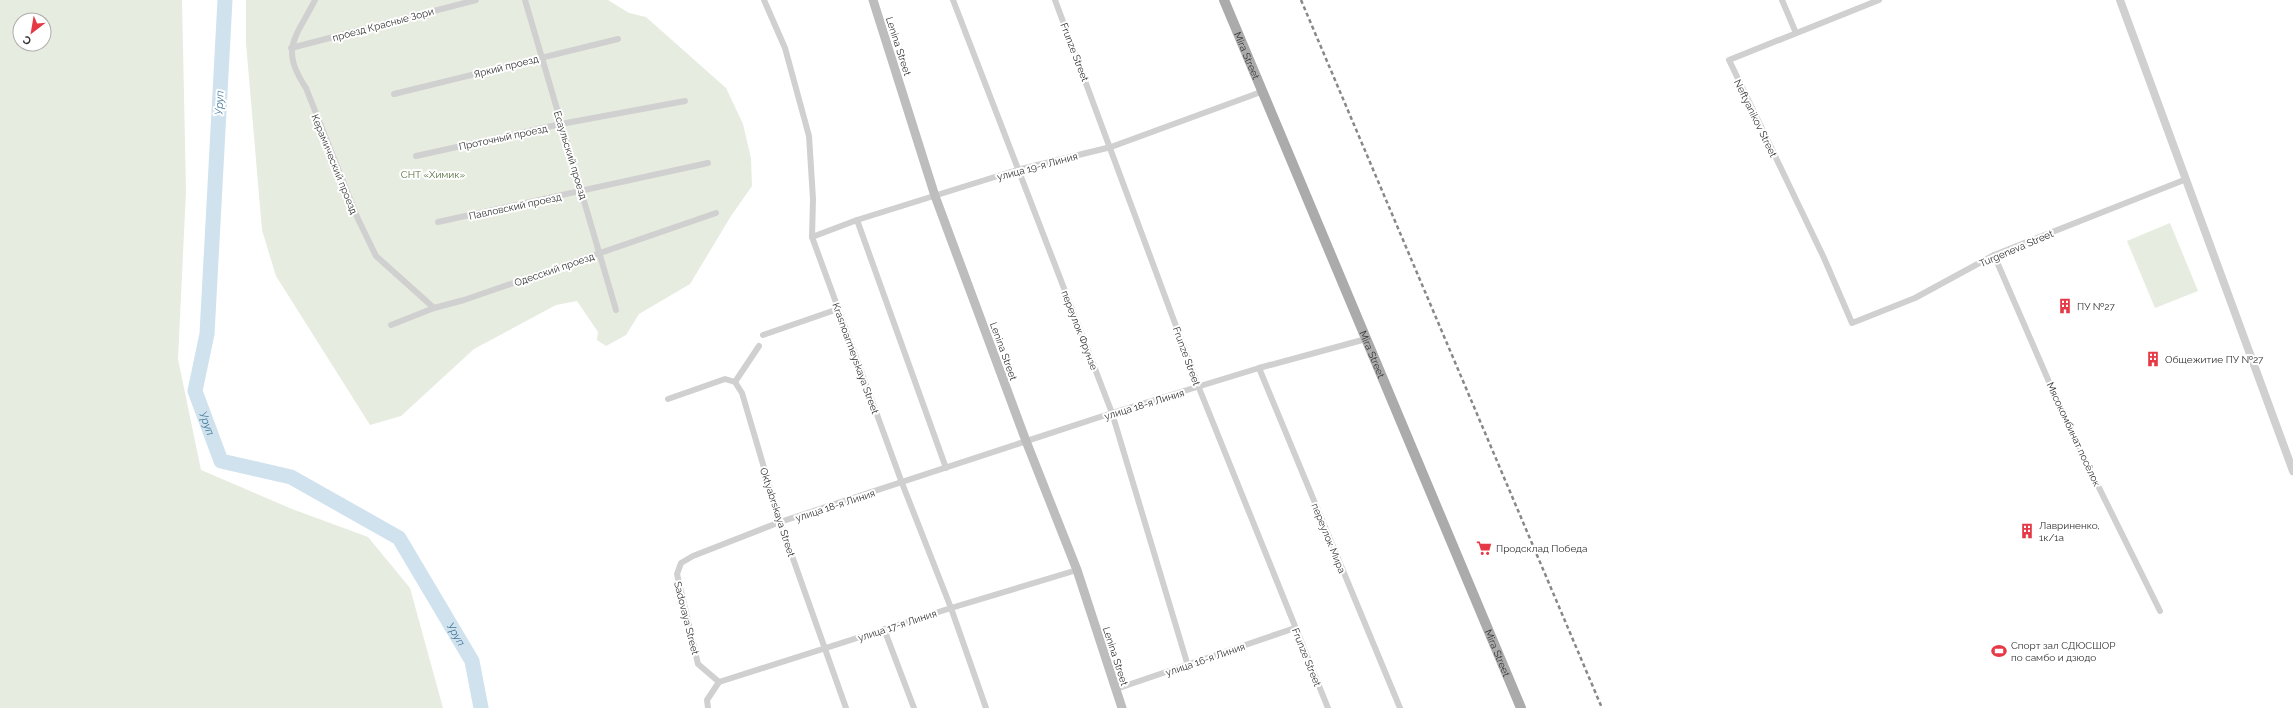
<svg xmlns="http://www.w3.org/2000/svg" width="2293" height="708" font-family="Raleway,sans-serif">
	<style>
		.green { fill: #e6ecdf; fill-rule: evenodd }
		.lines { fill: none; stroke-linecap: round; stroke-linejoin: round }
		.river { stroke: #cfe2ee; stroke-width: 15 }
		.minor { stroke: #d0d0d0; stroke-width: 6 }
		.tertiary { stroke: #d0d0d0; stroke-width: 8 }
		.secondary { stroke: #bdbdbd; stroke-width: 9 }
		.primary { stroke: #ababab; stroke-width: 10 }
		.rail { stroke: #888; stroke-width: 2.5; stroke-dasharray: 4 3; stroke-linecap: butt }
		.labels { text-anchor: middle; stroke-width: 4; stroke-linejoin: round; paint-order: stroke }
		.street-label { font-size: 10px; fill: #333; stroke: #fff }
		.park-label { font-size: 10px; fill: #56703f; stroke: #fff }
		.poi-label { font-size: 10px; fill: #333; stroke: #fff; text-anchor: start }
		.water-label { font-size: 11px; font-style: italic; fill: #3f7597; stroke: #fff }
	</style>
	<rect width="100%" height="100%" fill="#fff"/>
	<g class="green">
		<path d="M0 0H182L186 191 178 359 201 470 292 509 368 537 410 588 443 708H0ZM20 20H44V44H20Z"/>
		<path d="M246 0H608L629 13 646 17 726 88 743 124 751 158 752 186 731 216 690 284 639 314 626 335 606 346 597 340 598 332 577 301 556 305 474 349 401 416 370 425 276 276 262 230 246 43Z"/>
		<path d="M2170 223 2198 291 2155 308 2127 241Z"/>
	</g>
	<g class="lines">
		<path class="river" id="s1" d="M225 0 207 334 195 391 221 461 291 477 399 538 472 661 481 708"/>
		<g class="minor">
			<path d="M315 0C296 38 279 48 306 88L358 219 376 256 434 308"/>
			<path d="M525 0 616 310"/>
			<path d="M764 0 785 48 809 136 813 199 812 237 902 483 951 608 986 708"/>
			<path d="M953 0 1112 413 1188 666"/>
			<path d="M1055 0 1199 388 1328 708"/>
			<path d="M1782 0 1796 33"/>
			<path d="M1879 0 1729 60 1824 258 1852 323 1915 298 1994 255 2184 180"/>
			<path d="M291 48 476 0"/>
			<path d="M394 94 618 39"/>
			<path d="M416 156 561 124 685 101"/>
			<path d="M857 220 946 468"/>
			<path d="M438 222 708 163"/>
			<path d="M812 237 857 220 1017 170 1111 147 1261 92"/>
			<path d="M1994 255 2066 421 2160 611"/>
			<path d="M391 325 434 308 464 300 716 213"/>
			<path d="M763 335 838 309"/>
			<path d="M1259 368 1400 708"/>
			<path d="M735 382 759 346"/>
			<path d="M668 399 725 379 735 382 742 393 780 522 846 708"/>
			<path d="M884 629 914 708"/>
			<path d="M719 682 951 608 1077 570"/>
			<path d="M1116 689 1295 628"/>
			<path d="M708 708 707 700 719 682 698 664 677 574 681 563 693 556 780 522 1112 413 1259 368 1366 339"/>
		</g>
		<path class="tertiary" d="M2120 0 2293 471"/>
		<path class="secondary" d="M873 0 935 196 1026 441 1077 570 1122 708"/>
		<path class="primary" id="s2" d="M1224 0 1521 708"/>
		<path class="rail" d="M1301 0 1602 708"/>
	</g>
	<defs>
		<g id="building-bare" transform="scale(1.2)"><path d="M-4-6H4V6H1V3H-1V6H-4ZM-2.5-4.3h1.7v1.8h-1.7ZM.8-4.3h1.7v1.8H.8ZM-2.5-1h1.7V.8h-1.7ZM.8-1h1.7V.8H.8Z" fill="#e63946" stroke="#fff" stroke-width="2.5" paint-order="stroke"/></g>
		<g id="supermarket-bare" transform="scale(1.2)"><path d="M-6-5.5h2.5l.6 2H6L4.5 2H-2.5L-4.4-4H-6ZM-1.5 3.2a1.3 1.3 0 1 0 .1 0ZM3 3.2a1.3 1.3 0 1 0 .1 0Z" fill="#e63946" stroke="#fff" stroke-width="2.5" paint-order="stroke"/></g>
		<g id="stadium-bare" transform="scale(1.2)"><path d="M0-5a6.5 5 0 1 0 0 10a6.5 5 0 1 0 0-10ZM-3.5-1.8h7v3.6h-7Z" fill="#e63946" stroke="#fff" stroke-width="2.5" paint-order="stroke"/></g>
	</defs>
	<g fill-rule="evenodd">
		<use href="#building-bare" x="2065" y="306"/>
		<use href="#building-bare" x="2153" y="359"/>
		<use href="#building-bare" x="2027" y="531"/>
		<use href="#supermarket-bare" x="1484" y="548"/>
		<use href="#stadium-bare" x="1999" y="651"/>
	</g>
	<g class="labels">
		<g class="street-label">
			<text transform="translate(383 24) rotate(-15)" y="4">проезд Красные Зори</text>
			<text transform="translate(899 46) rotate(72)" y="4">Lenina Street</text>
			<text transform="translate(1075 52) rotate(69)" y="4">Frunze Street</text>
			<text dy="4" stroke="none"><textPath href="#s2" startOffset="60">Mira Street</textPath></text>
			<text transform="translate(506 66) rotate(-14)" y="4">Яркий проезд</text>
			<text transform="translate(1756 118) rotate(64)" y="4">Neftyanikov Street</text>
			<text transform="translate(503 137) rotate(-12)" y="4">Проточный проезд</text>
			<text transform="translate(571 155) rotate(73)" y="4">Есаульский проезд</text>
			<text transform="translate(335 164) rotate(68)" y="4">Керамический проезд</text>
			<text transform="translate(1037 166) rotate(-15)" y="4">улица 19-я Линия</text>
			<text transform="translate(515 206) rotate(-12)" y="4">Павловский проезд</text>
			<text transform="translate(2016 248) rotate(-23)" y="4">Turgeneva Street</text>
			<text transform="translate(554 269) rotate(-19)" y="4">Одесский проезд</text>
			<text transform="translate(1080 330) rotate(69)" y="4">переулок Фрунзе</text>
			<text transform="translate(1004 351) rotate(70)" y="4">Lenina Street</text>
			<text dy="4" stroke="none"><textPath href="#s2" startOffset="384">Mira Street</textPath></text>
			<text transform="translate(1187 356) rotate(70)" y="4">Frunze Street</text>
			<text transform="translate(856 358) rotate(70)" y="4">Krasnoarmeyskaya Street</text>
			<text transform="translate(1144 404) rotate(-17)" y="4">улица 18-я Линия</text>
			<text transform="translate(2074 434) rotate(65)" y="4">Мясокомбинат посёлок</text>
			<text transform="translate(835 505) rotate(-18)" y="4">улица 18-я Линия</text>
			<text transform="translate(778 512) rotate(72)" y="4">Oktyabrskaya Street</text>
			<text transform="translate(1329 538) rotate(68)" y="4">переулок Мира</text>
			<text transform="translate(687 618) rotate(76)" y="4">Sadovaya Street</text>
			<text transform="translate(897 625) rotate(-18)" y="4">улица 17-я Линия</text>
			<text dy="4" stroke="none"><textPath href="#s2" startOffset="708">Mira Street</textPath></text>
			<text transform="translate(1116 656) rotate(72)" y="4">Lenina Street</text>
			<text transform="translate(1307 657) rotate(68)" y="4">Frunze Street</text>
			<text transform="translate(1205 659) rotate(-19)" y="4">улица 16-я Линия</text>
		</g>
		<g class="park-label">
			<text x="433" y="178">СНТ «Химик»</text>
		</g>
		<g class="poi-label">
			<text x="2077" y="310">ПУ №27</text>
			<text x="2165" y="363">Общежитие ПУ №27</text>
			<text x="2039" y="529">Лавриненко,<tspan x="2039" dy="12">1к/1а</tspan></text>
			<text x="1496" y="552">Продсклад Победа</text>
			<text x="2011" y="649">Спорт зал СДЮСШОР<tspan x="2011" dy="12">по самбо и дзюдо</tspan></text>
		</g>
		<g class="water-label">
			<text transform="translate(219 103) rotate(-87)" y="4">Уруп</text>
			<text dy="4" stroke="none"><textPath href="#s1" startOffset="427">Уруп</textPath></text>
			<text dy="4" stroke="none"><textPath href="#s1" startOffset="775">Уруп</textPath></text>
		</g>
	</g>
	<g transform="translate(32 32) rotate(211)"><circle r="19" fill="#ffffff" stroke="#adadad"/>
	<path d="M0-3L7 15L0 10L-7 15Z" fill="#e63946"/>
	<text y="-6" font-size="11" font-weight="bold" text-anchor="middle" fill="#333333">С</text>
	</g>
</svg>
